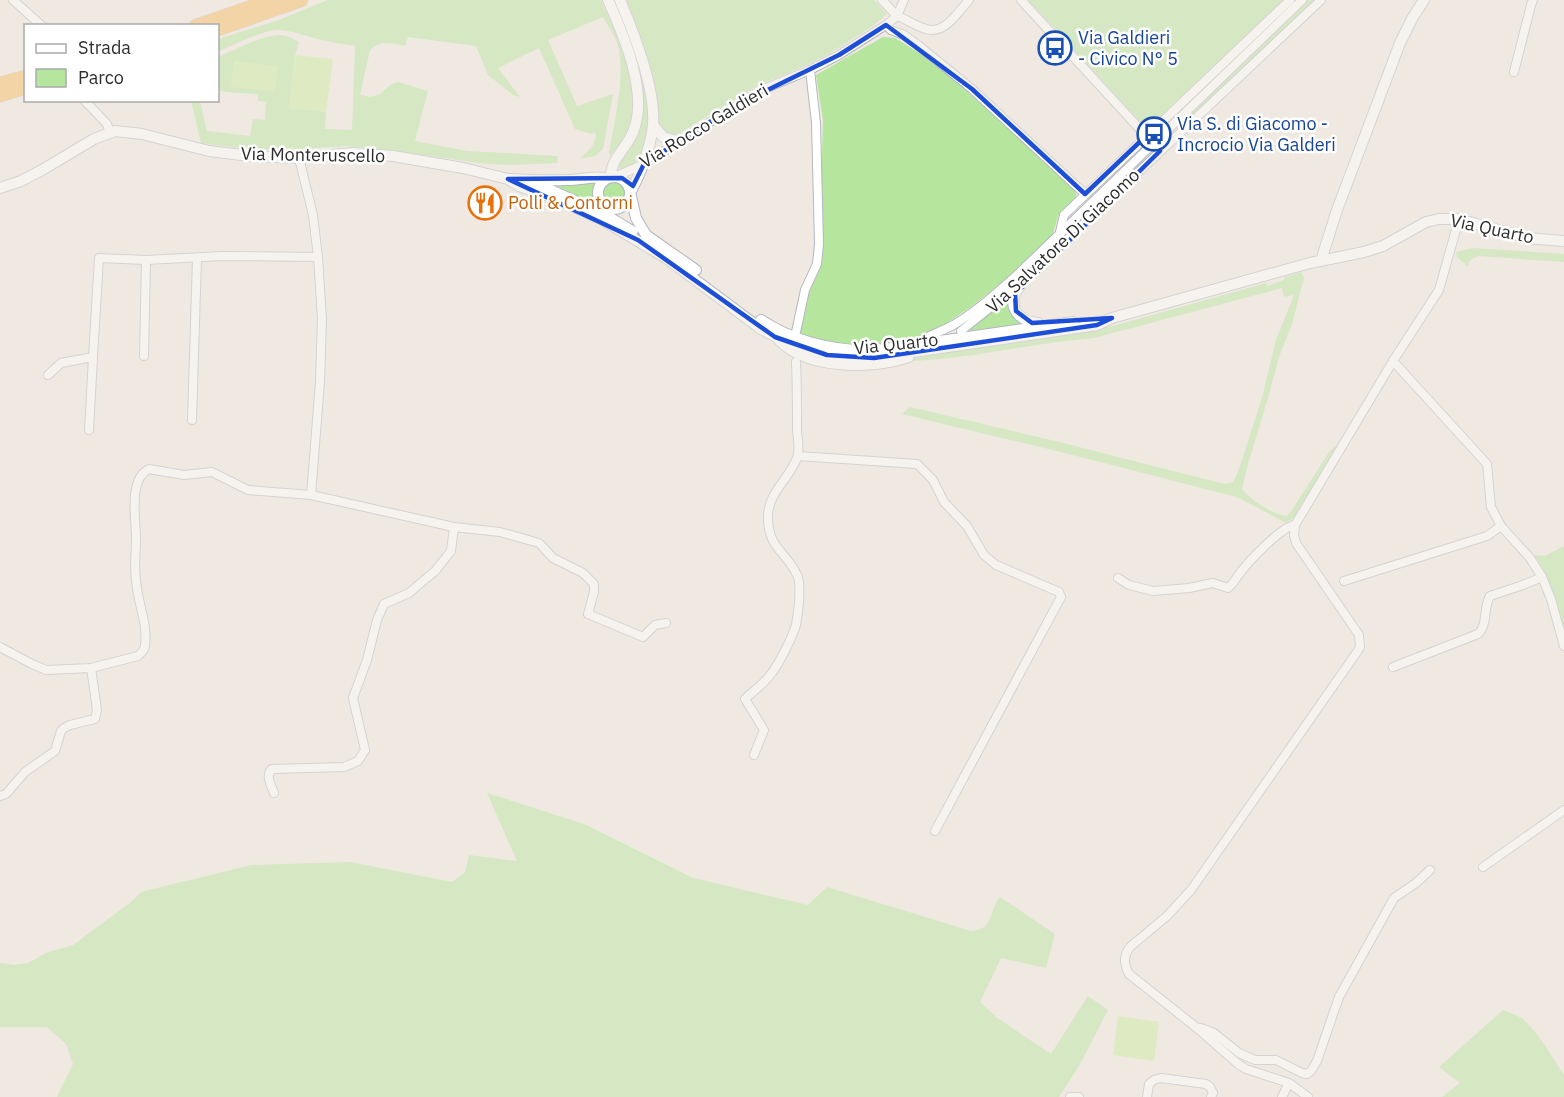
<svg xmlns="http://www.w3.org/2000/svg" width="1564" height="1097" font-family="'IBM Plex Sans',sans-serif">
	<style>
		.green { fill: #b6e59e }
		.pitch { fill: #c9ec9a }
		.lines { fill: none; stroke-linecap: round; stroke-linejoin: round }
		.minor-casing { stroke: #b4b7c1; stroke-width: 10 }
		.tertiary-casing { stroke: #b4b7c1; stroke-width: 12 }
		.trunk-casing { stroke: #c9c9c9; stroke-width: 15 }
		.minor { stroke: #fff; stroke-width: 8 }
		.tertiary { stroke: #fff; stroke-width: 10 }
		.trunk { stroke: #f8ba60; stroke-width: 14 }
		.marked { fill: none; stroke: #1d4ed8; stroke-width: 4.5; stroke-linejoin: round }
		.labels { text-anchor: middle; stroke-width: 5; stroke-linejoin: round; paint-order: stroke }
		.transit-label { font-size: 18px; fill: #164399; stroke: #fff; text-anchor: start }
		.street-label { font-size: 18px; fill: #2e2e2e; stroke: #fff }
		.food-label { font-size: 18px; fill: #c56008; stroke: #fff; text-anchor: start }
	</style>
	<rect width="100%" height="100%" fill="#efe9e1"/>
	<g class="green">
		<path d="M328 0H601C616 34 642 88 629 125 625 137 618 146 610 156L609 153C614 125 626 72 618 46 615 36 608 26 603 17L548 40 577 106 613 94 603 149 595 156 580 159 593 145 596 135 594 132 592 134 575 129 539 48 498 68 520 97 513 95 488 75 476 46 408 37 405 46C390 43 382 40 370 50L360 95 371 97 380 94 390 85 398 82 428 91 415 141 467 151 558 156 557 163 507 165 479 163 383 149 347 146 284 150 240 148 201 143 191 101H200L207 131 250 136 253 119 265 120 266 102 258 101V94L226 92 218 90V57C235 50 262 35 281 35 288 36 293 39 299 42L295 55 289 108 326 112 325 129 352 130 355 46C340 44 325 41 310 37 299 34 290 30 278 30 263 30 232 45 218 52V39L276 21Z"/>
		<path d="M612 0H616C634 40 657 101 645 144 643 148 642 154 640 158 636 164 627 167 620 169L618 167 643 115Z"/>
		<path d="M626 0H874L887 14 873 26 827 55 805 66 758 85 677 135C671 135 665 133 661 127 655 118 656 93 654 81 647 53 637 26 626 0Z"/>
		<path d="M1028 0H1284L1150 127 1146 128Z"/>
		<path d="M1308 0H1315L1191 118 1178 126 1167 136Z"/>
		<path d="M883 37 895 38 921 54 949 76 1012 131 1073 188 1076 193V199L1072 204 1058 216 1052 237 1017 270 972 306 941 327 924 335 906 341 846 346 799 336 808 291 818 271 823 255 821 188 823 120 816 75Z"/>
		<circle cx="615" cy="192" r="13"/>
		<path d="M591 183 595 184 594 194 598 206 547 184Z"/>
		<path d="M1473 248 1564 254V262L1479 256C1473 258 1468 260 1468 267L1457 257 1456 252Z"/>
		<path d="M1301 272 1304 278 1292 324 1279 357 1268 398 1248 464 1242 489C1251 500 1273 515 1287 516L1290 513 1329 452 1337 445 1294 517 1286 523 1237 497 1057 451 902 414 910 407 1055 441 1225 484 1233 482 1238 472 1262 398 1276 340 1294 295 1284 297 1282 288 1094 338C1033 343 973 358 911 361L909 356 1012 342 1113 326 1266 283 1267 286 1284 280V277Z"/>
		<path d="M1011 297 1022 322V325L963 334 961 332 968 331Z"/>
		<path d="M1564 546V635C1557 608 1552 578 1534 555L1545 556Z"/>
		<path d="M487 793 584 824 693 878 808 905 827 887 971 931C995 930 988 910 1000 897L1055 934 1046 968 1001 958 980 1002 996 1017 1051 1054 1088 996 1108 1010 1079 1066 1059 1097H57L73 1064 66 1044 47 1027H0V963L14 965 28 963 46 953 73 945 131 902 141 892 251 865 350 862 452 882 465 872 469 855 517 861Z"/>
		<path d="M1503 1010 1522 1018 1530 1026 1542 1041 1564 1075V1097H1442L1460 1083 1439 1067Z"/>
	</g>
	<g class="pitch">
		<path d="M295 55 333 59 326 112 289 108Z"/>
		<path d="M234 61 278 66 275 92 231 87Z"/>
		<path d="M1118 1016 1159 1022 1154 1061 1113 1055Z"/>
	</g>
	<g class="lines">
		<g class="minor-casing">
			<g id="minor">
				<path d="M13 0 42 26"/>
				<path d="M882 0 897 16 904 0"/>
				<path d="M1021 0 1149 139"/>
				<path d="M886 25 891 30 904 35 918 45 972 89 1085 194"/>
				<path d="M1514 72 1531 5 1533 0"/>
				<path d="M84 100 107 124 110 133"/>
				<path d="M299 158 313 215 318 257 322 319 320 382 311 495"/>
				<path d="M617 176 644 164 759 91 810 70 839 55 886 25 897 16C906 19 914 25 923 28 944 37 957 13 969 0"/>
				<path d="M533 181 606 214 634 231"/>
				<path d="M1060 232 1064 215 1290 0"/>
				<path d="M961 331 1022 282 1321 0"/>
				<path d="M796 332 805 290 817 264 819 244 816 123 810 70"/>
				<path d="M775 337C802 371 871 371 909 358"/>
				<path d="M917 343C929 335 943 331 955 324 978 310 998 292 1018 274L1302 0"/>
				<path d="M144 356 146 260"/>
				<path d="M1393 361 1487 464 1491 507 1501 526 1530 558 1542 577 1551 599 1564 646"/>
				<path d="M48 375 61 363 93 357 99 258 146 260 222 256 318 257"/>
				<path d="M192 420 197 258"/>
				<path d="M89 430 93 357"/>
				<path d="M798 456 917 464 933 480 944 502 967 526 984 555 996 565 1059 592 1061 597 935 831"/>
				<path d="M1118 578 1129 585 1153 591 1189 588 1213 583 1228 588C1233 584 1236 578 1240 573 1249 561 1282 526 1295 525"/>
				<path d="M1344 581 1487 536 1501 526"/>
				<path d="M0 647 32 664 46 670 91 668 138 656C142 652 145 650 145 645 148 623 137 601 136 580 134 566 136 552 136 538 136 519 128 479 149 469L184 475 212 472 248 490 311 495 454 527"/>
				<path d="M1393 667 1478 634C1488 625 1483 608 1490 596L1523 585 1542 577"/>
				<path d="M754 755 764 730 745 699C753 691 764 684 771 674 779 664 792 638 796 625 798 615 802 584 797 575 786 551 767 548 768 515 769 492 789 479 797 458 800 451 798 439 797 431 797 408 797 385 796 362"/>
				<path d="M274 793C271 785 265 775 272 769L344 767 358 761 365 750 353 698 367 660 377 620 384 604 409 593 435 571 451 551 454 527 500 532 539 543 553 558 583 573 594 584V592L588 614 643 637 655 625 666 623"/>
				<path d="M0 796 6 794 25 772 55 751 61 731 64 728 70 725 95 719 97 710 91 668"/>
				<path d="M1483 867 1564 810"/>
				<path d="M1201 1028 1214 1033 1239 1053 1255 1060H1276L1302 1073 1307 1074 1311 1071 1317 1061 1339 997 1394 898 1416 883 1430 870"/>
				<path d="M1070 1097H1079"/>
				<path d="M1147 1097 1149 1084 1154 1080 1161 1078 1206 1084 1210 1087 1213 1093 1211 1097"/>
				<path d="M1282 1097 1289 1083"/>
				<path d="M1308 1097 1289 1083 1246 1069 1238 1064 1197 1028 1129 974C1124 964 1123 956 1130 947L1167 916 1191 890 1357 652 1360 647 1359 635 1296 543 1294 535 1295 525 1393 361 1439 290 1459 219"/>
			</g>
		</g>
		<g class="tertiary-casing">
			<g id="tertiary">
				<path d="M608 0C624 36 649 94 633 132 626 149 611 159 611 176"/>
				<path d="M620 0C634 33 656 89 653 125 651 146 641 173 631 191"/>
				<path d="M653 125 663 137 680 142"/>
				<circle cx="614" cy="193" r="16"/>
				<path d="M508 179C528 180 547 181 567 180 581 180 592 176 606 178"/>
				<path d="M0 188 21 181 42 170 94 139 115 131 142 134 209 151 250 156 299 158 353 153 393 156 463 168 508 179 519 186 557 199 603 220 666 258 761 329 792 345 827 355 843 357 865 358 886 356 1097 325 1112 318 1310 263 1364 252 1383 246 1426 222 1439 219H1459L1527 238 1564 241"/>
				<path d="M631 196 636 218 646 235 696 270"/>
				<path d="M1322 260 1323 254 1337 210 1400 43 1413 17 1424 0"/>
				<path d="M1022 282C1020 287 1016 291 1014 296 1010 313 1024 322 1038 323"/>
				<path d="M761 320C794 342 831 350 870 351L1073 322"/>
			</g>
		</g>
		<g class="trunk-casing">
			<g id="trunk">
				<path d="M196 26 272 0"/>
				<path d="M218 29 301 0"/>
				<path d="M0 84 26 77"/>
				<path d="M0 95 26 87"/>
			</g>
		</g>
		<use href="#minor" class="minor"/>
		<use href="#tertiary" class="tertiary"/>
		<use href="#trunk" class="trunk"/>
	</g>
	<path d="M0 0H1564V1097H0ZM886 25 972 89 1085 194 1146 136 1160 151 1015 294 1016 311 1032 323 1112 318 1097 325 874 358 827 355 775 337 638 240 508 179 622 178 633 186 644 164 735 106 839 55Z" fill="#efe9e1" fill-opacity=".55" fill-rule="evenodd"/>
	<path class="marked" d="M886 25 972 89 1085 194 1146 136 1160 151 1015 294 1016 311 1032 323 1112 318 1097 325 874 358 827 355 775 337 638 240 508 179 622 178 633 186 644 164 735 106 839 55Z"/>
	<defs>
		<g id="bus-ring" transform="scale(1.725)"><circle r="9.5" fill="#fff" stroke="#1a4fb4" stroke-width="1.5"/><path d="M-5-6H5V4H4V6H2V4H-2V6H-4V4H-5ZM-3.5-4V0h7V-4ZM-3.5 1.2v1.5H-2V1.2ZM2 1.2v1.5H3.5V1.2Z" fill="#1a4fb4"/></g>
		<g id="restaurant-ring" transform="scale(1.725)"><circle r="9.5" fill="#fff" stroke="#e8710a" stroke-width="1.5"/><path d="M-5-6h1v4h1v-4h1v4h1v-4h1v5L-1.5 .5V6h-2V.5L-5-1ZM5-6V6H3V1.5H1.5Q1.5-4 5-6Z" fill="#e8710a"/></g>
	</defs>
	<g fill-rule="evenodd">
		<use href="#bus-ring" x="1055" y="48"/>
		<use href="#bus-ring" x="1154" y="134"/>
		<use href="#restaurant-ring" x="485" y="203"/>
	</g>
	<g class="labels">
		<g class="transit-label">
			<text x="1078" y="44">Via Galdieri<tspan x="1078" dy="21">- Civico N° 5</tspan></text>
			<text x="1177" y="130">Via S. di Giacomo -<tspan x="1177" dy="21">Incrocio Via Galderi</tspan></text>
		</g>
		<g class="street-label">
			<text transform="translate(704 126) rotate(-31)" y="6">Via Rocco Galdieri</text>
			<text transform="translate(313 155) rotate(1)" y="6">Via Monteruscello</text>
			<text transform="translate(1492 229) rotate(12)" y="6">Via Quarto</text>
			<text transform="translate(1063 241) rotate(-43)" y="6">Via Salvatore Di Giacomo</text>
			<text transform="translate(896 344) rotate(-6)" y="6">Via Quarto</text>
		</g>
		<g class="food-label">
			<text x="508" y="209">Polli &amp; Contorni</text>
		</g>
	</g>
	<rect x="24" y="24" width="195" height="78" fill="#ffffff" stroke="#ababab" stroke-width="1.5"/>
	<rect x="36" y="44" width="30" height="9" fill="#ffffff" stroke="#ababab" stroke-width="1.5"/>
	<text x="78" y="54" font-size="18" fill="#2e2e2e">Strada</text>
	<rect x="36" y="69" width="30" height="18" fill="#b6e59e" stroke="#ababab" stroke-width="1.5"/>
	<text x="78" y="84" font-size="18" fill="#2e2e2e">Parco</text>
</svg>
